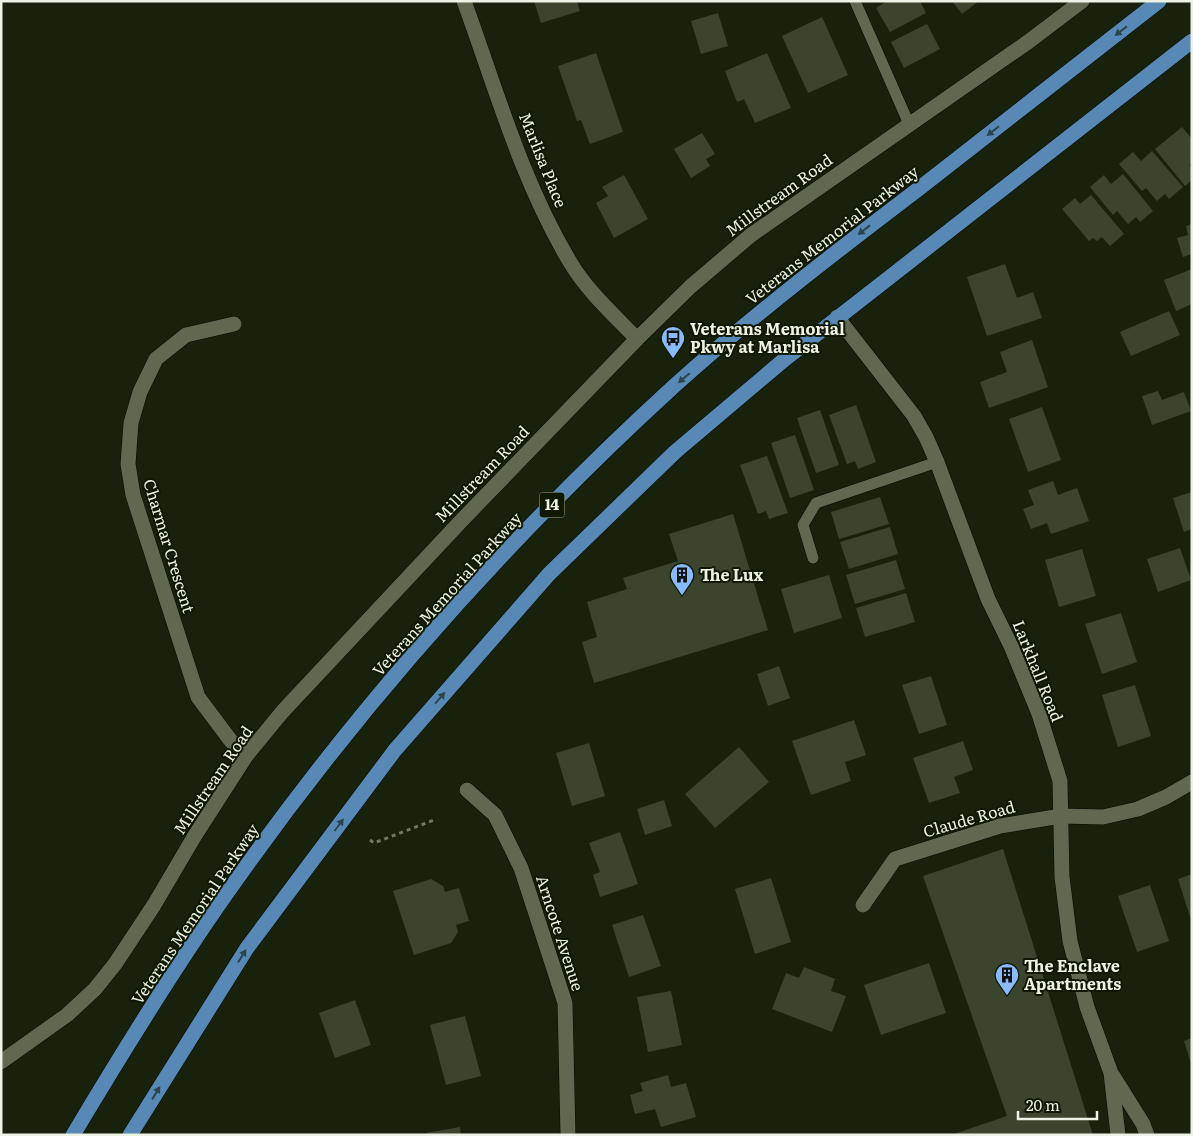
<svg xmlns="http://www.w3.org/2000/svg" width="1193" height="1136" font-family="Literata,serif">
	<style>
		.building { fill: #3b452e }
		.lines { fill: none; stroke-linecap: round; stroke-linejoin: round }
		.lane-casing { stroke: #040a00; stroke-width: 12 }
		.street-casing { stroke: #040a00; stroke-width: 16 }
		.primary-casing { stroke: #040a00; stroke-width: 16 }
		.path { stroke: #717966; stroke-width: 3; stroke-dasharray: 4 4; stroke-linecap: butt }
		.lane { stroke: #5e6950; stroke-width: 11 }
		.street { stroke: #5e6950; stroke-width: 15 }
		.primary { stroke: #5788b6; stroke-width: 15 }
		.oneway { fill: #2c454b }
		.labels { text-anchor: middle; stroke-width: 4; stroke-linejoin: round; paint-order: stroke }
		.shield { fill: #0f1803; stroke: #aab1a0; stroke-width: 1 }
		.shield-label { font-size: 15px; font-weight: bold; fill: #ecf2e4 }
		.street-label { font-size: 16px; fill: #ecf2e4; stroke: #0f1803 }
		.poi-label { font-size: 16px; font-weight: bold; fill: #ecf2e4; stroke: #0f1803; text-anchor: start }
	</style>
	<rect width="100%" height="100%" fill="#18210b"/>
	<g class="building">
		<path d="M534 1H577L580 11 541 23Z"/>
		<path d="M887 1H920L926 13 890 32 876 8Z"/>
		<path d="M952 1H979L962 14Z"/>
		<path d="M718 13 728 46 701 54 691 21Z"/>
		<path d="M822 17 848 75 808 93 782 36Z"/>
		<path d="M927 24 940 49 904 68 891 42Z"/>
		<path d="M596 53 623 132 590 144 581 120 577 121 558 66Z"/>
		<path d="M767 53 791 108 755 123 744 99 737 102 725 71Z"/>
		<path d="M1182 127 1192 139V163L1189 165 1192 168V180L1185 186 1155 149Z"/>
		<path d="M702 133 715 154 706 159 710 166 691 178 674 149Z"/>
		<path d="M1152 151 1183 187 1169 199 1165 194 1157 201 1146 188 1142 191 1119 164 1133 152 1141 161Z"/>
		<path d="M1123 174 1153 211 1140 222 1136 217 1128 224 1117 211 1113 215 1090 187 1104 175 1111 184Z"/>
		<path d="M624 175 648 219 614 238 596 203 608 196 602 187Z"/>
		<path d="M1091 195 1124 234 1110 246 1102 237 1097 241 1093 238 1089 241 1062 209 1075 198 1080 204Z"/>
		<path d="M1192 224V254L1183 257 1177 238 1188 235 1186 226Z"/>
		<path d="M1005 264 1017 298 1033 292 1042 318 987 336 967 277Z"/>
		<path d="M1192 269V304L1176 311 1164 280Z"/>
		<path d="M1169 311 1180 335 1131 356 1120 332Z"/>
		<path d="M1032 340 1048 387 989 408 980 382 1007 372 1000 352Z"/>
		<path d="M1158 391 1162 400 1184 392 1191 411 1152 425 1142 396Z"/>
		<path d="M856 405 876 462 858 469 855 461 847 464 829 415Z"/>
		<path d="M1042 407 1061 460 1028 472 1009 419Z"/>
		<path d="M820 410 839 465 816 473 797 418Z"/>
		<path d="M795 435 814 490 790 498 771 443Z"/>
		<path d="M767 456 788 513 769 519 766 511 758 514 740 465Z"/>
		<path d="M1053 481 1058 495 1077 488 1089 521 1051 534 1047 523 1031 529 1023 509 1034 505 1028 490Z"/>
		<path d="M1192 492V529L1184 532 1173 498Z"/>
		<path d="M880 497 889 524 839 539 831 512Z"/>
		<path d="M733 514 768 630 594 683 582 642 597 637 587 602 627 589 623 578 678 561 669 534Z"/>
		<path d="M890 527 898 554 849 569 840 542Z"/>
		<path d="M1180 548 1191 580 1158 592 1147 559Z"/>
		<path d="M1082 549 1096 596 1059 607 1045 560Z"/>
		<path d="M896 560 905 589 855 604 846 575Z"/>
		<path d="M829 575 842 618 794 633 781 589Z"/>
		<path d="M906 593 915 622 865 637 856 608Z"/>
		<path d="M1121 613 1137 662 1102 674 1085 624Z"/>
		<path d="M779 666 790 698 768 706 757 674Z"/>
		<path d="M931 676 947 725 919 734 902 685Z"/>
		<path d="M1135 685 1151 736 1118 747 1102 695Z"/>
		<path d="M854 720 866 755 845 762 851 781 811 795 792 741Z"/>
		<path d="M963 741 973 770 954 777 960 793 929 803 913 758Z"/>
		<path d="M589 743 605 796 572 806 556 753Z"/>
		<path d="M739 747 769 782 715 828 685 794Z"/>
		<path d="M664 800 672 826 645 835 637 809Z"/>
		<path d="M620 832 638 884 600 897 593 875 600 872 589 843Z"/>
		<path d="M1003 849 1093 1135H951L1007 1116 923 876Z"/>
		<path d="M1192 874V920H1191L1178 879Z"/>
		<path d="M771 878 791 942 755 954 735 889Z"/>
		<path d="M431 879 443 886 445 892 459 888 469 921 456 925 458 932 451 943 414 955 393 891Z"/>
		<path d="M1150 885 1169 941 1137 952 1118 896Z"/>
		<path d="M643 915 661 966 629 977 612 925Z"/>
		<path d="M929 963 946 1013 881 1035 864 985Z"/>
		<path d="M804 967 835 979 831 991 846 996 832 1032 772 1009 786 973 799 978Z"/>
		<path d="M671 991 682 1045 648 1052 637 997Z"/>
		<path d="M355 1000 371 1045 335 1058 319 1013Z"/>
		<path d="M465 1016 481 1076 446 1085 430 1025Z"/>
		<path d="M1192 1038V1064H1191L1184 1041Z"/>
		<path d="M668 1075 671 1087 686 1083 696 1117 661 1127 655 1109 635 1114 630 1095 643 1091 640 1083Z"/>
		<path d="M460 1127 461 1135H426V1133Z"/>
	</g>
	<g class="lines">
		<g class="lane-casing">
			<g id="lane">
				<path d="M855 1 909 124"/>
				<path d="M813 558 803 525 816 503 937 462"/>
			</g>
		</g>
		<g class="street-casing">
			<g id="street">
				<path d="M464 1C496 89 522 182 570 262 587 291 614 315 637 339"/>
				<path d="M837 317 914 416 926 437 937 462 988 599 1011 646 1039 714 1060 781 1062 877 1070 941 1087 1007 1111 1073 1118 1135"/>
				<path d="M234 324 186 335 156 359 140 392 131 423 128 464 133 495 198 697 231 741 246 756"/>
				<path d="M467 790 495 815 521 868 565 1003 568 1135"/>
				<path d="M863 905 895 859 1000 826 1061 816 1103 817 1138 809 1166 797 1192 782"/>
				<path d="M1 1062 67 1015 95 989 115 964 154 905 194 837 246 756 283 711 462 520 637 339 690 287 751 235 1028 42 1082 1"/>
				<path d="M1113 1076 1143 1124 1147 1135"/>
			</g>
		</g>
		<g class="primary-casing">
			<g id="primary">
				<path d="M73 1135C122 1053 172 971 227 893 356 709 507 539 673 387 752 316 837 251 921 187 1000 125 1080 63 1159 1"/>
				<path d="M130 1135 247 948 395 750 549 574 675 452 785 359 1192 41"/>
			</g>
		</g>
		<path class="path" d="M370 840 374 843 434 820"/>
		<use href="#lane" class="lane"/>
		<use href="#street" class="street"/>
		<use href="#primary" class="primary"/>
	</g>
	<defs><path id="oneway-solid" d="M-6-.8H1V-3.2L6.5 0L1 3.2V.8H-6Z" transform="scale(1.25)"/></defs>
	<g class="oneway">
		<use href="#oneway-solid" transform="translate(1121 31) rotate(142)"/>
		<use href="#oneway-solid" transform="translate(993 131) rotate(142)"/>
		<use href="#oneway-solid" transform="translate(864 230) rotate(142)"/>
		<use href="#oneway-solid" transform="translate(684 378) rotate(140)"/>
		<use href="#oneway-solid" transform="translate(440 698) rotate(-49)"/>
		<use href="#oneway-solid" transform="translate(339 825) rotate(-53)"/>
		<use href="#oneway-solid" transform="translate(242 956) rotate(-58)"/>
		<use href="#oneway-solid" transform="translate(156 1093) rotate(-58)"/>
	</g>
	<defs>
		<g id="bus-pin" transform="scale(1.25)"><path d="M0 17L-7.5 6A9.5 9.5 0 1 1 7.5 6Z" fill="#88bafc" stroke="#0f1803"/><path d="M-5-6H5V4H4V6H2V4H-2V6H-4V4H-5ZM-3.5-4V0h7V-4ZM-3.5 1.2v1.5H-2V1.2ZM2 1.2v1.5H3.5V1.2Z" fill="#111"/></g>
		<g id="building-pin" transform="scale(1.25)"><path d="M0 17L-7.5 6A9.5 9.5 0 1 1 7.5 6Z" fill="#88bafc" stroke="#0f1803"/><path d="M-4-6H4V6H1V3H-1V6H-4ZM-2.5-4.3h1.7v1.8h-1.7ZM.8-4.3h1.7v1.8H.8ZM-2.5-1h1.7V.8h-1.7ZM.8-1h1.7V.8H.8Z" fill="#111"/></g>
	</defs>
	<g fill-rule="evenodd">
		<use href="#bus-pin" x="673" y="338"/>
		<use href="#building-pin" x="682" y="575"/>
		<use href="#building-pin" x="1007" y="975"/>
	</g>
	<g class="labels">
		<rect class="shield" x="539.5" y="492.5" width="25" height="25" rx="4"/>
		<g class="shield-label">
			<text x="552" y="510">14</text>
		</g>
		<g class="street-label">
			<text transform="translate(543 160) rotate(68)" y="6">Marlisa Place</text>
			<text transform="translate(779 195) rotate(-36)" y="6">Millstream Road</text>
			<text transform="translate(832 235) rotate(-38)" y="6">Veterans Memorial Parkway</text>
			<text transform="translate(482 474) rotate(-46)" y="6">Millstream Road</text>
			<text transform="translate(169 546) rotate(73)" y="6">Charmar Crescent</text>
			<text transform="translate(447 594) rotate(-48)" y="6">Veterans Memorial Parkway</text>
			<text transform="translate(1038 671) rotate(68)" y="6">Larkhall Road</text>
			<text transform="translate(213 780) rotate(-56)" y="6">Millstream Road</text>
			<text transform="translate(969 819) rotate(-16)" y="6">Claude Road</text>
			<text transform="translate(195 914) rotate(-56)" y="6">Veterans Memorial Parkway</text>
			<text transform="translate(560 933) rotate(72)" y="6">Arncote Avenue</text>
		</g>
		<g class="poi-label">
			<text x="690" y="335">Veterans Memorial<tspan x="690" dy="18">Pkwy at Marlisa</tspan></text>
			<text x="700" y="581">The Lux</text>
			<text x="1024" y="972">The Enclave<tspan x="1024" dy="18">Apartments</tspan></text>
		</g>
	</g>
	<rect width="1193" height="1136" fill="none" stroke="#ecf2e4" stroke-width="5"/>
	<path d="M1018 1111v8h79v-8" fill="none" stroke="#ecf2e4" stroke-width="2.5"/>
	<text x="1026" y="1111" font-size="15" fill="#ecf2e4" stroke="#0f1803" stroke-width="4" paint-order="stroke">20 m</text>
</svg>
